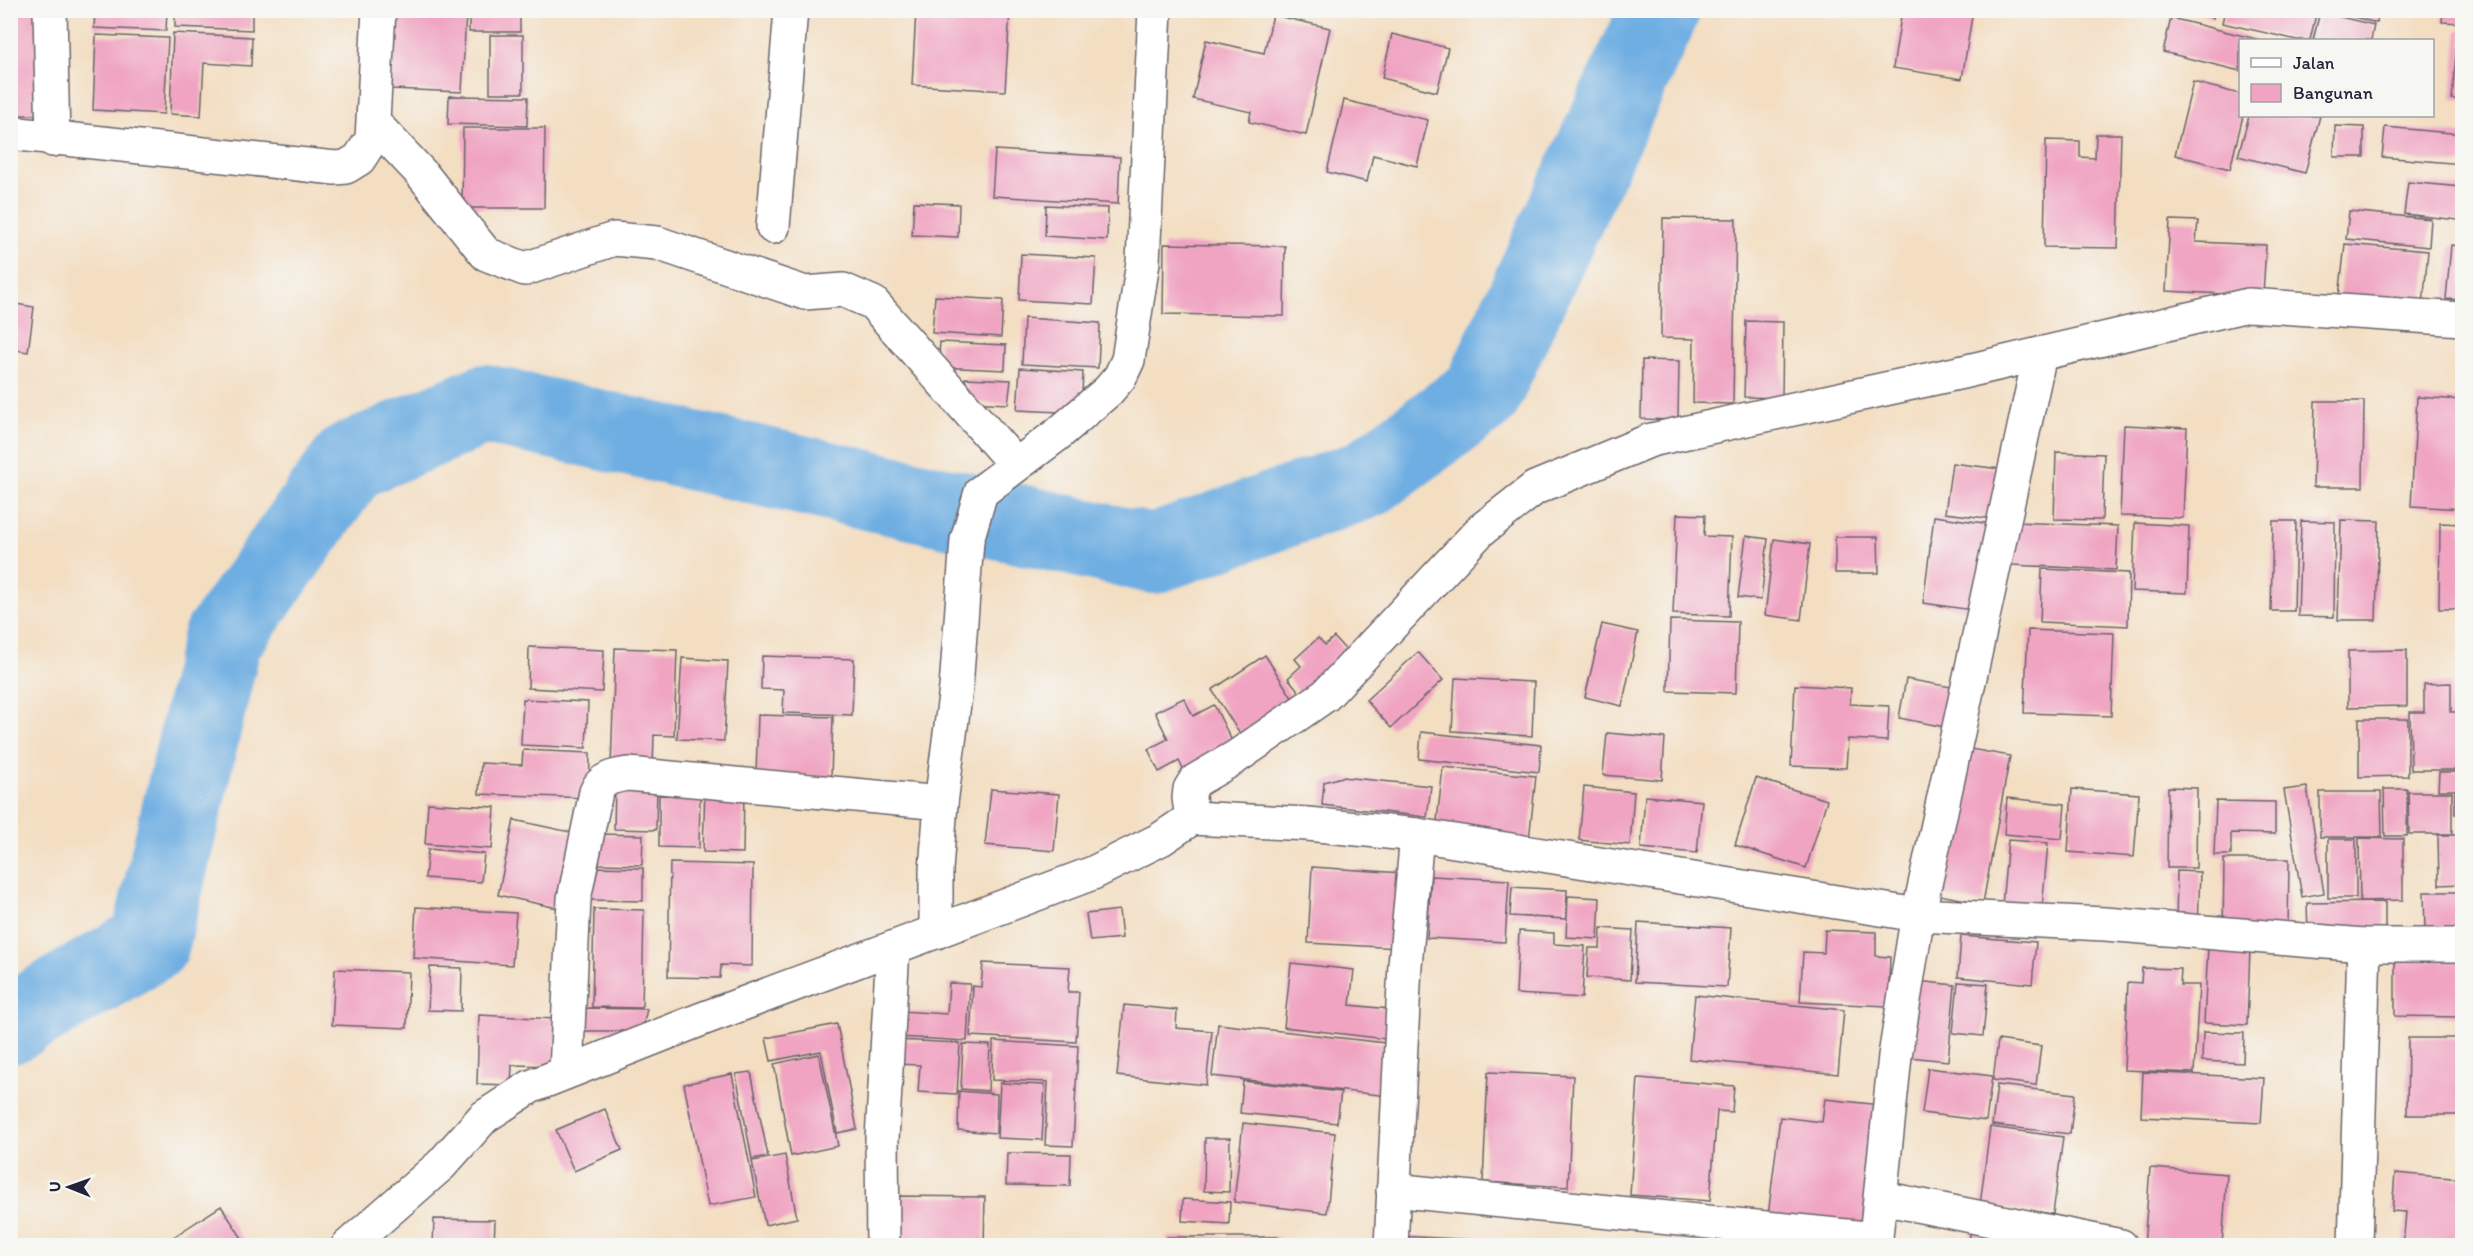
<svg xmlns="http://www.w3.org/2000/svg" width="2473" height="1256" font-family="Itim,sans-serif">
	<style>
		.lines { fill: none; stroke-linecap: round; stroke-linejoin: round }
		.river { stroke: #6eaee2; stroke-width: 80 }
		.building { fill: #f0a4c2 }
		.minor-casing { stroke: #6b646a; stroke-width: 36 }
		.minor { stroke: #fff; stroke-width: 33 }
	</style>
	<rect width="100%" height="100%" fill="#f6f6f2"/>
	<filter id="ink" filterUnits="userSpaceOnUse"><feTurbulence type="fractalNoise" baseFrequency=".0167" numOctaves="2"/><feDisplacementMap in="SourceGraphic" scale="12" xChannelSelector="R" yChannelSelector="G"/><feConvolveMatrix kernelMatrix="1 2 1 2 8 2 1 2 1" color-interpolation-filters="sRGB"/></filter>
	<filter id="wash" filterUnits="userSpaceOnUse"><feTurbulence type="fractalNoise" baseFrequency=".008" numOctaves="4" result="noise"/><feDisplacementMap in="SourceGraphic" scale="24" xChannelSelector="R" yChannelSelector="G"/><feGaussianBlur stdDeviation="1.35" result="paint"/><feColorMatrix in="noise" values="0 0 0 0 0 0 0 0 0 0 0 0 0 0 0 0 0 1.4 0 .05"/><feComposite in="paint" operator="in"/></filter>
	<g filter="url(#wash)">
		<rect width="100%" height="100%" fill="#f3dec2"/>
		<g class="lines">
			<path class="river" d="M10 1024 150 943 222 640 351 461 485 404 1153 554 1366 479 1482 394 1660 10"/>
		</g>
		<g id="blocks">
			<g class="building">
				<path d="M10 10H40L38 115H10Z"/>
				<path d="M95 10H167L166 31 94 28Z"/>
				<path d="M175 10H252V30L175 27Z"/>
				<path d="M394 10 466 12 462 92 391 89Z"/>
				<rect x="469" y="10" width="51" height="22"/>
				<path d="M916 10H1010L1005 91 912 85Z"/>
				<path d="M1902 10H1973L1962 79 1893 68Z"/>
				<path d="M2186 10H2215L2213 18Z"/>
				<path d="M2225 10H2317L2310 40H2297L2222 23Z"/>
				<path d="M2326 10H2379L2377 23Z"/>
				<path d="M2443 10H2462V23L2442 22Z"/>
				<path d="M2320 12 2374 25 2371 40H2313Z"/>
				<path d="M1273 15 1330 28 1306 135 1249 122 1251 112 1193 99 1206 40 1264 53Z"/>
				<path d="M2171 18 2260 40H2240V71L2163 52Z"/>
				<path d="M2458 30H2462V100L2452 99Z"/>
				<path d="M173 33 252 37 251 66 204 63 201 116 170 114Z"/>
				<path d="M1392 34 1448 48 1437 92 1382 78Z"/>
				<path d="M96 35 168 38 164 114 93 110Z"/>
				<rect x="490" y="35" width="33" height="58"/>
				<path d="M2193 82 2240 94V116H2243L2230 169 2175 155Z"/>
				<path d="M449 96 528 97 527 126 448 124Z"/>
				<path d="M1344 100 1428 120 1417 166 1373 155 1367 182 1327 172Z"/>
				<path d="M2249 116H2320L2305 173 2238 156Z"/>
				<path d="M2335 126 2364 127V157H2334Z"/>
				<path d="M2385 127 2462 134V164L2382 157Z"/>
				<path d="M463 128H545L544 208H462Z"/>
				<path d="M2096 134H2121L2118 248 2044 247 2046 140 2080 141V157L2095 158Z"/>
				<path d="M995 150 1120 157 1118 204 992 196Z"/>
				<path d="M2408 182 2461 187 2458 220 2404 214Z"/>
				<path d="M914 202 959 204 958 237 912 235Z"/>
				<path d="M1046 205 1108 208 1107 240 1045 236Z"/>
				<path d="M2349 211 2431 219 2429 247 2346 239Z"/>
				<path d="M1663 218 1736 219 1733 404 1693 403 1694 339 1661 338Z"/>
				<path d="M2170 220 2198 221 2196 242 2266 245 2263 296 2166 291Z"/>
				<path d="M1164 244 1285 246 1284 316 1163 314Z"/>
				<path d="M2345 244 2428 251 2423 305 2339 297Z"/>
				<path d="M2451 245 2462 246V300L2446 299Z"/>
				<path d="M1021 254 1096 258 1093 304 1019 300Z"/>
				<path d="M935 296 1003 300 1001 337 932 333Z"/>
				<path d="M10 303 34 307 28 352 10 349Z"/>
				<path d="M1024 318 1100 323 1098 368 1022 364Z"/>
				<path d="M1746 321 1783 322 1782 398 1744 397Z"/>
				<path d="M940 342 1006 345 1005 370 938 367Z"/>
				<path d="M1642 360 1679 361 1678 420 1641 419Z"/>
				<path d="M1020 368 1083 372 1081 413 1017 410Z"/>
				<path d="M965 378 1011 380 1008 404 970 402Z"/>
				<path d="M2417 397 2462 400V509L2411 506Z"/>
				<path d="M2315 401H2364L2363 487H2313Z"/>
				<path d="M2124 425 2187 428 2183 518 2120 516Z"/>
				<path d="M2056 452 2104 454 2102 520 2054 519Z"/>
				<path d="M1952 463 2000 469 1994 519 1945 513Z"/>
				<path d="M1677 514 1705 515 1704 536 1732 537 1729 616 1673 614Z"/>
				<path d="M1934 516 1991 524 1979 611 1923 603Z"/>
				<path d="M2341 520 2379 521 2376 620H2338Z"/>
				<path d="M2273 521H2296L2294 611H2271Z"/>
				<path d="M2301 521 2335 522 2334 617 2298 616Z"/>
				<path d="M2014 522 2118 526 2116 570 2012 565Z"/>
				<path d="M2135 523 2189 526 2187 593 2132 591Z"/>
				<path d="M2440 523 2462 524V609H2439Z"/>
				<path d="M1746 536 1768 539 1761 600 1738 597Z"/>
				<path d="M1835 537H1878L1879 573H1835Z"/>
				<path d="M1774 539 1810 544 1801 620 1765 615Z"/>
				<path d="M2042 569 2129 573 2128 626 2040 622Z"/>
				<path d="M1670 620 1738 622 1736 693 1668 691Z"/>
				<path d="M1602 624 1638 632 1622 706 1585 697Z"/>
				<path d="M2028 630 2114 633 2111 716 2024 713Z"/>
				<path d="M1334 637 1352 657 1305 699 1288 678 1301 666 1295 659 1318 638 1325 645Z"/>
				<path d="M529 647 604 650 602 692 528 688Z"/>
				<path d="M615 648 677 650 674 736 654 735 653 769 611 767Z"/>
				<path d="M2407 650V706L2348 707V651Z"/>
				<path d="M1418 652 1443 680 1391 728 1366 700Z"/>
				<path d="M1265 655 1296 704 1243 739 1212 690Z"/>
				<path d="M762 656 854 659 852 715 783 713 784 690 761 689Z"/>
				<path d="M682 658 728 661 724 741 677 739Z"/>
				<path d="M1455 678 1534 682 1532 736 1452 731Z"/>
				<path d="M1906 679 1957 688 1950 728 1899 718Z"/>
				<path d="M2451 683V712H2462V770H2411L2410 712H2424V684Z"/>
				<path d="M1795 685 1851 688 1850 704 1889 706 1887 741 1848 739 1846 768 1791 766Z"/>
				<path d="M1184 698 1193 716 1214 705 1237 751 1187 777 1179 761 1159 772 1148 749 1168 739 1155 712Z"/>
				<path d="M523 699 588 702 586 748 521 745Z"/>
				<path d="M758 715 833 717 831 777 756 774Z"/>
				<path d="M2359 719H2408V776L2359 777Z"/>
				<path d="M1421 732 1541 745 1539 772 1419 759Z"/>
				<path d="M1607 733 1665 738 1662 780 1603 775Z"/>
				<path d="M1965 748 2010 756 1983 903 1939 895Z"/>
				<path d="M523 750 590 753 589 798 479 794 481 763 522 765Z"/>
				<path d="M1443 767 1536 776 1529 840 1436 830Z"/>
				<path d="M2439 772H2462V790H2438Z"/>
				<path d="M1342 777 1431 786 1427 817 1322 805 1324 782Z"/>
				<path d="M1756 778 1827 800 1806 868 1735 845Z"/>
				<path d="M615 785 657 786 656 830 614 829Z"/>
				<path d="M1584 787 1634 792 1630 845 1579 840Z"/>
				<path d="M2168 787 2197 788 2196 868H2167Z"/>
				<path d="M2307 787 2324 893 2302 897 2284 790Z"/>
				<path d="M705 788 744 789 743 853 703 852Z"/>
				<path d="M991 789 1059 794 1054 851 985 845Z"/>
				<path d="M2072 789 2139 794 2134 857 2068 852Z"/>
				<path d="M2384 789H2407V836H2385Z"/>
				<path d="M2320 792H2381L2382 837H2320Z"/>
				<path d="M2408 792H2452V834H2409Z"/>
				<rect x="2455" y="792" width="7" height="22"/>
				<path d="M659 795 700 796 699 848 659 847Z"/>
				<path d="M1645 796 1702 801 1697 853 1641 848Z"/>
				<path d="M2007 798 2065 804 2062 839 2004 834Z"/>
				<path d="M2216 801 2275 802V834L2231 833V855H2214Z"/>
				<path d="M428 803 495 807 492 849 425 844Z"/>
				<path d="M2459 818H2462V884L2439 885 2438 835H2460Z"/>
				<path d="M514 820 584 835 567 910 498 895Z"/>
				<path d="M598 834 643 835 642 865 597 864Z"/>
				<path d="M2359 838 2403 839V900L2360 901Z"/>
				<rect x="2328" y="839" width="28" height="59"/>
				<path d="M2008 840 2048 843 2042 909 2002 905Z"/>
				<path d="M428 849 484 854 481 882 425 878Z"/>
				<path d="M2224 859H2289L2288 932 2223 933Z"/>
				<path d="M670 863 753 865 752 966 721 965 720 978 668 977Z"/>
				<path d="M592 867 643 868V901L591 900Z"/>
				<path d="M1312 867 1403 873 1399 948 1308 943Z"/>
				<path d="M2177 871 2200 872 2198 926H2176Z"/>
				<path d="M1431 876 1509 880 1505 942 1427 938Z"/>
				<path d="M1512 887 1567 890 1566 919 1510 916Z"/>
				<path d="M2424 892H2462V930L2425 931Z"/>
				<path d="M1568 896 1600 898 1598 939 1566 937Z"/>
				<path d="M2385 902V933L2308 934 2307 903Z"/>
				<path d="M416 907 516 913 512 965 413 958Z"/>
				<path d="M594 909 644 910 642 1008 592 1007Z"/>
				<path d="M1119 910 1122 938 1090 941 1086 914Z"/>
				<path d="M1638 922 1731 928 1727 987 1635 982Z"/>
				<path d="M1601 928 1633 930 1630 980 1587 977 1589 948H1600Z"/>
				<path d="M1825 930 1876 932V956L1890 957 1888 1006 1800 1002 1803 952 1824 953Z"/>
				<path d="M1519 931 1554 933V944L1585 946 1582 998 1516 994Z"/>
				<path d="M1961 936 2036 942 2032 984 1958 977Z"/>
				<path d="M2208 947 2250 949 2247 1025 2204 1023Z"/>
				<path d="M2395 959 2462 960V1017L2395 1016Z"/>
				<path d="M983 963 1070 967 1068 992H1079L1076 1042 970 1036 973 986 981 987Z"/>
				<path d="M1291 963 1354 970 1350 1005 1389 1009 1386 1039 1284 1027Z"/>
				<path d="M430 967 462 968 461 1011 428 1010Z"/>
				<path d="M2142 968 2181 969 2180 985H2199L2194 1073 2124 1070 2128 982 2141 983Z"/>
				<path d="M335 969 409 972 407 1028 332 1025Z"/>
				<path d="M1916 981 1955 985 1948 1061 1909 1057Z"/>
				<path d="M1958 982 1988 984 1983 1036 1953 1033Z"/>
				<path d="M949 983 970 984 967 1041 899 1037 901 1011 947 1014Z"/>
				<path d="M1695 995 1844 1010 1838 1074 1689 1059Z"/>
				<path d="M1124 1005 1177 1010 1176 1028 1212 1031 1206 1085 1117 1076Z"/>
				<path d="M586 1008 647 1009 642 1031H584Z"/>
				<path d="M479 1015 557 1019 555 1066 512 1065 511 1085 477 1084Z"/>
				<path d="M837 1024 857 1129 837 1133 821 1051 771 1061 766 1038Z"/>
				<path d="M1218 1024 1394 1044 1388 1096 1212 1076Z"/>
				<path d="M2203 1032 2244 1033 2243 1063 2202 1061Z"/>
				<path d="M2408 1038H2462V1115H2407Z"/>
				<path d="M896 1040 960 1043 957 1094 918 1092 920 1065 895 1064Z"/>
				<path d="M1998 1040 2041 1046 2036 1085 1993 1080Z"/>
				<path d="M993 1041 1078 1046 1073 1146 1045 1145 1048 1082 992 1080Z"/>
				<path d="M963 1044 990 1045 988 1091 961 1089Z"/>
				<path d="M819 1054 838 1146 791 1156 774 1064Z"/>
				<path d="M1928 1068 1992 1076 1986 1121 1922 1113Z"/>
				<path d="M751 1072 768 1156 752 1159 736 1074Z"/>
				<path d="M1488 1072 1573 1076 1568 1187 1483 1182Z"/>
				<path d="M2143 1072 2264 1078 2261 1123 2141 1117Z"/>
				<path d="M732 1074 756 1197 708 1206 684 1084Z"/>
				<path d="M1638 1078 1734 1086 1732 1112 1717 1111 1710 1201 1630 1195Z"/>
				<path d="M1243 1081 1341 1092 1337 1123 1240 1113Z"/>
				<path d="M1000 1083 1045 1085 1042 1140 997 1138Z"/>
				<path d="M1997 1085 2075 1094 2070 1134 1992 1125Z"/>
				<path d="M959 1091 997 1094 996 1133 958 1130Z"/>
				<path d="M1825 1099 1880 1105 1865 1227 1768 1216 1780 1117 1822 1122Z"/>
				<path d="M605 1109 622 1150 574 1171 556 1130Z"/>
				<path d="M1243 1123 1335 1133 1327 1213 1234 1202Z"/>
				<path d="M1990 1127 2063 1137 2053 1214 1980 1205Z"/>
				<path d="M1205 1138H1230L1229 1192 1204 1191Z"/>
				<path d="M1007 1153 1071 1154 1070 1186 1006 1185Z"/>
				<path d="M785 1155 797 1218 765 1225 752 1161Z"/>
				<path d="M2150 1168 2227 1174 2222 1246H2144Z"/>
				<path d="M2395 1173 2462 1179V1246H2403L2406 1212 2392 1211Z"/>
				<path d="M895 1196 985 1197 984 1246H894Z"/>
				<path d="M1183 1199 1230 1202 1229 1224 1182 1221Z"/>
				<path d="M221 1206 247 1246H160L187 1228Z"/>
				<path d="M434 1219 495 1220 494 1246H433Z"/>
				<path d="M1972 1224 2060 1246H1968Z"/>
				<path d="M1708 1228 1734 1230 1732 1246H1706Z"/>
				<path d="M1398 1236 1499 1241 1498 1246H1398Z"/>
				<rect x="1167" y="1237" width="111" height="9"/>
			</g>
		</g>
	</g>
	<g filter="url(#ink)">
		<use href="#blocks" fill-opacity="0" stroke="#6b646a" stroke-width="1.5"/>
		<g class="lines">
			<g class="minor-casing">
				<g id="minor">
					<path d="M50 10 53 140"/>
					<path d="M375 124 422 174 486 254 525 269 614 239 657 243 805 293 843 290 873 303 1016 465"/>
					<path d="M10 133 335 168 346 167 359 159 372 139 379 10"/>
					<path d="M773 227 791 10"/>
					<path d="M1192 818 1308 824 1417 835 1918 915 2105 924 2364 945H2462"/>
					<path d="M936 932V870L941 803 956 688 967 540 981 492 1058 434 1108 391 1120 377 1128 360 1143 262 1155 10"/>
					<path d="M566 1072 574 899 596 792C601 778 615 776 628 774L941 803"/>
					<path d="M1393 1190 1876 1239"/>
					<path d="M1882 1198 2121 1246"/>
					<path d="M348 1246 441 1165 484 1117 530 1087 702 1019 1093 873 1161 839 1192 818 1189 798 1190 789 1195 781 1236 757 1326 695 1481 530 1535 488 1651 440 1963 372 2248 305 2462 319"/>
					<path d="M883 1246 882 1139 893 948"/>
					<path d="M1391 1246 1405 965 1417 835"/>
					<path d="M1875 1246 1895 1056 1916 926 2040 354"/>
					<path d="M2355 1246 2364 945"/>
				</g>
			</g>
			<use href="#minor" class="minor"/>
		</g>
	</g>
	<rect width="2473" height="1256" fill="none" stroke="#f6f6f2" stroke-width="36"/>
	<rect x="2239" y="39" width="195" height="78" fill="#f6f6f2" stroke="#a1a1a9" stroke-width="1.5"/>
	<rect x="2251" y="58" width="30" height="9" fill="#ffffff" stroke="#a1a1a9" stroke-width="1.5"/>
	<text x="2293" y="69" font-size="18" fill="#22223b">Jalan</text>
	<rect x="2251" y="84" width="30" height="18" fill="#f0a4c2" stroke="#a1a1a9" stroke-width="1.5"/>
	<text x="2293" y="99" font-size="18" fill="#22223b">Bangunan</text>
	<g transform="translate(69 1187) rotate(271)" stroke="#f6f6f2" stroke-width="4.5" paint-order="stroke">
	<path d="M0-4.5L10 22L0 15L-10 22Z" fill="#22223b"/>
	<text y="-9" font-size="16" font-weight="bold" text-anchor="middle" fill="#22223b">U</text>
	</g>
</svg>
